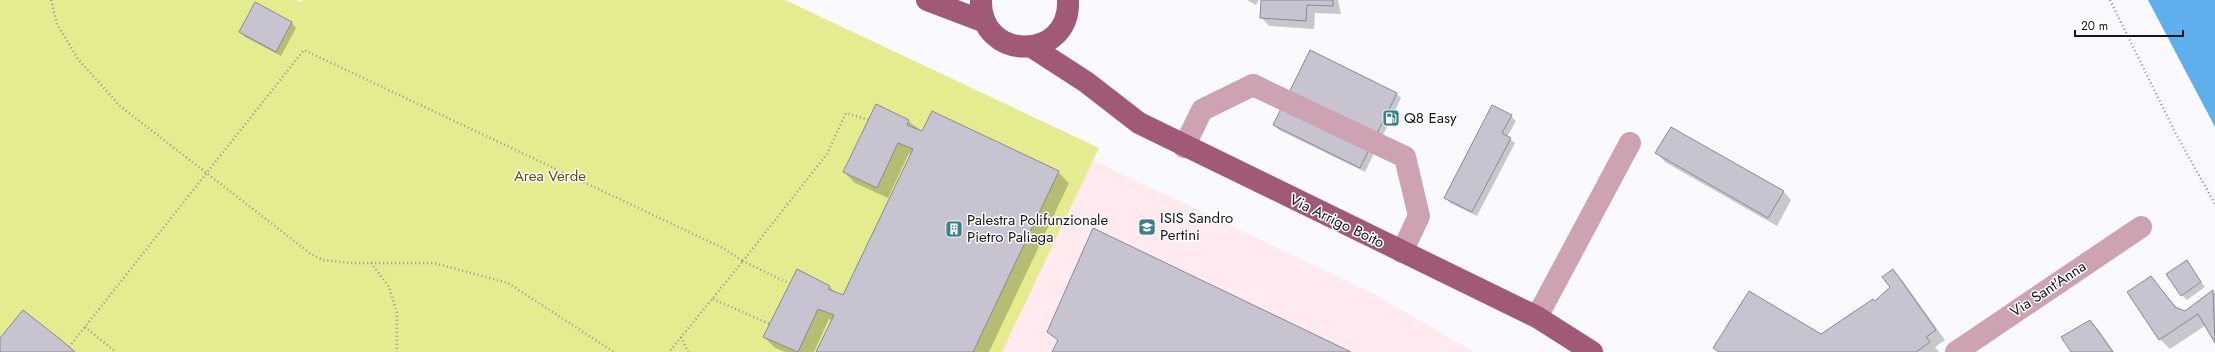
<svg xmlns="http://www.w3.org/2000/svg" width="2215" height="352" font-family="Jost,sans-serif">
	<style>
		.education { fill: #ffeaef }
		.green { fill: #e4ec8f }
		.water { fill: #60afed }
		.shadow { fill: #0003 }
		.building { fill: #c7c3d0; stroke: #8c8894 }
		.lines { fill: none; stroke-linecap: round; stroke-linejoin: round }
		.path { stroke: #97969a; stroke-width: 2.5; stroke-dasharray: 1 3; stroke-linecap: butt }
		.minor { stroke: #cda3b3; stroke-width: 22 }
		.major { stroke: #a15978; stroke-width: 22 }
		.labels { text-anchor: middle; stroke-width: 3; stroke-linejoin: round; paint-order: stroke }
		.poi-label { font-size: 15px; fill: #17161a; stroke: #fff; text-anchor: start }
		.park-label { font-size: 15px; fill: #50540b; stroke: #fff }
		.street-label { font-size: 15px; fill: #17161a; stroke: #fff }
	</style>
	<rect width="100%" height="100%" fill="#faf9fe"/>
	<path class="education" d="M1093 160 1374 294 1474 352H1002Z"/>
	<path class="green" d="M0 0H297L301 2 303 0H785L1099 148 1002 352H0Z"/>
	<path class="water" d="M2148 0H2215V127Z"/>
	<g class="shadow">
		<path d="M1247 0H1259L1256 5Z"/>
		<path d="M1262 0H1338L1341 14 1315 13 1314 29 1269 26 1261 17Z"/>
		<path d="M256 4 292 23 296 28 281 56 245 37 240 32Z"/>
		<path d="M1396 93 1401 98 1365 172 1279 130 1274 125Z"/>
		<path d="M932 112 1058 172 1069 183 989 352H817L832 320 829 319 814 352H785L775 348 764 337 829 286 836 293 844 296 912 155 909 153 888 198 855 183 844 172 908 121 923 132Z"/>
		<path d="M1511 116 1516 121 1507 137 1515 143 1477 216 1450 203 1446 198Z"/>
		<path d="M1657 153 1783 191 1791 200 1777 226 1665 162Z"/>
		<path d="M2186 262 2205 287 2187 300 2182 295Z"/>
		<path d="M1893 271 1903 281 1945 340 1935 347 1939 352H1718L1715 348 1821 335 1875 302 1891 287Z"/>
		<path d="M2151 277 2178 309 2185 312 2213 292 2215 293V341L2206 325 2170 349 2160 339Z"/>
		<path d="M2090 321 2098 329 2114 352H2072Z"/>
	</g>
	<g class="building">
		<path d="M1261 0H1333V6L1307 5 1306 21 1260 18Z"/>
		<path d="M255 2 292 22 276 52 239 32Z"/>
		<path d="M1310 50 1397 93 1360 168 1273 125Z"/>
		<path d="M876 104 909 120 907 125 922 131 932 111 1059 171 973 352H816L834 315 818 309 798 352 763 337 797 269 830 286 828 289 843 295 913 149 898 143 877 188 843 172Z"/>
		<path d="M1492 105 1512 115 1502 133 1511 138 1472 212 1444 198Z"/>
		<path d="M1671 127 1784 191 1768 218 1655 153Z"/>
		<path d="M1093 228 1351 352H1052L1058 340 1047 332Z"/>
		<path d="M2187 260 2201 282 2181 296 2166 274Z"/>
		<path d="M1893 269 1936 330 1926 337 1930 342 1916 352H1719L1713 348 1749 291 1821 334 1873 299 1875 301 1890 287 1882 277Z"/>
		<path d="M2151 276 2175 307 2185 311 2213 290 2215 343 2198 314 2159 340 2127 292Z"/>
		<path d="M23 310 60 339 75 352H0V338Z"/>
		<path d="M2090 320 2113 352H2071L2061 337Z"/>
	</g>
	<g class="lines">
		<g class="path">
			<path d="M51 0 57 24 78 59 120 106 311 254 323 260 352 263H434L508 283 614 352"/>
			<path d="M2110 0 2176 134 2215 204"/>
			<path d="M371 263 389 287 397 313V352"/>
			<path d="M790 284 743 261 827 154 846 113 869 120"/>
			<path d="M713 299 770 324"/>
			<path d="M85 327 116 352"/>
			<path d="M681 337 688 352"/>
			<path d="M69 347 304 50 723 248 743 261 669 352"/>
		</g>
		<g class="minor">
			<path d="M1184 147 1202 110 1253 85 1405 157 1419 216 1402 252"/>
			<path d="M1537 317 1630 143"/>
			<path d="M1956 352 2141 227"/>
		</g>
		<g class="major">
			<path d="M927 0 985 22"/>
			<path d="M981 0C979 62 1071 62 1068 0"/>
			<path d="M1032 47 1086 82 1139 123 1537 317 1592 352"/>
		</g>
	</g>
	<defs>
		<g id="fuel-square" transform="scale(0.9)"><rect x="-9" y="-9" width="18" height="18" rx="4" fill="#398188" stroke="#fff"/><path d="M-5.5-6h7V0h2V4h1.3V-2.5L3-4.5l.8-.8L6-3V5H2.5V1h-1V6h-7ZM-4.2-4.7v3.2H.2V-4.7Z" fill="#fff"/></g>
		<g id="school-square" transform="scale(0.9)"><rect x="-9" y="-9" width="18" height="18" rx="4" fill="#398188" stroke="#fff"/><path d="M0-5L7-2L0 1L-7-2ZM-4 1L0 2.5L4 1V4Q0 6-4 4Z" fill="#fff"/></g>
		<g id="building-square" transform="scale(0.9)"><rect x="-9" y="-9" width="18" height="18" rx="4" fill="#398188" stroke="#fff"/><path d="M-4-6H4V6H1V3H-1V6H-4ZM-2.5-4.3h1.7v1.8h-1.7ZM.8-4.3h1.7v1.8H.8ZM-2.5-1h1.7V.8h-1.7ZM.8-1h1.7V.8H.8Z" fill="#fff"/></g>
	</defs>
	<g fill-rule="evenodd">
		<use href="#fuel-square" x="1391" y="118"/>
		<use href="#school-square" x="1147" y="227"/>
		<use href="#building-square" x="954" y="229"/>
	</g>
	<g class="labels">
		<g class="poi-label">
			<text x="1404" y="123">Q8 Easy</text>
			<text x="1160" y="223">ISIS Sandro<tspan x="1160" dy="17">Pertini</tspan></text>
			<text x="967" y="225">Palestra Polifunzionale<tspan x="967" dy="17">Pietro Paliaga</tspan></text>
		</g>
		<g class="park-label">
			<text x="550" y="181">Area Verde</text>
		</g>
		<g class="street-label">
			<text transform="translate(1337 221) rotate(26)" y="5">Via Arrigo Boito</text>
			<text transform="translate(2048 289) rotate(-34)" y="5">Via Sant'Anna</text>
		</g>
	</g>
	<path d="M2075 30v6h108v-6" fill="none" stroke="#17161a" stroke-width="2"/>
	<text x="2081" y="30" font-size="12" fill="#17161a" stroke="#ffffff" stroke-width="3" paint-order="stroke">20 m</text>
</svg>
